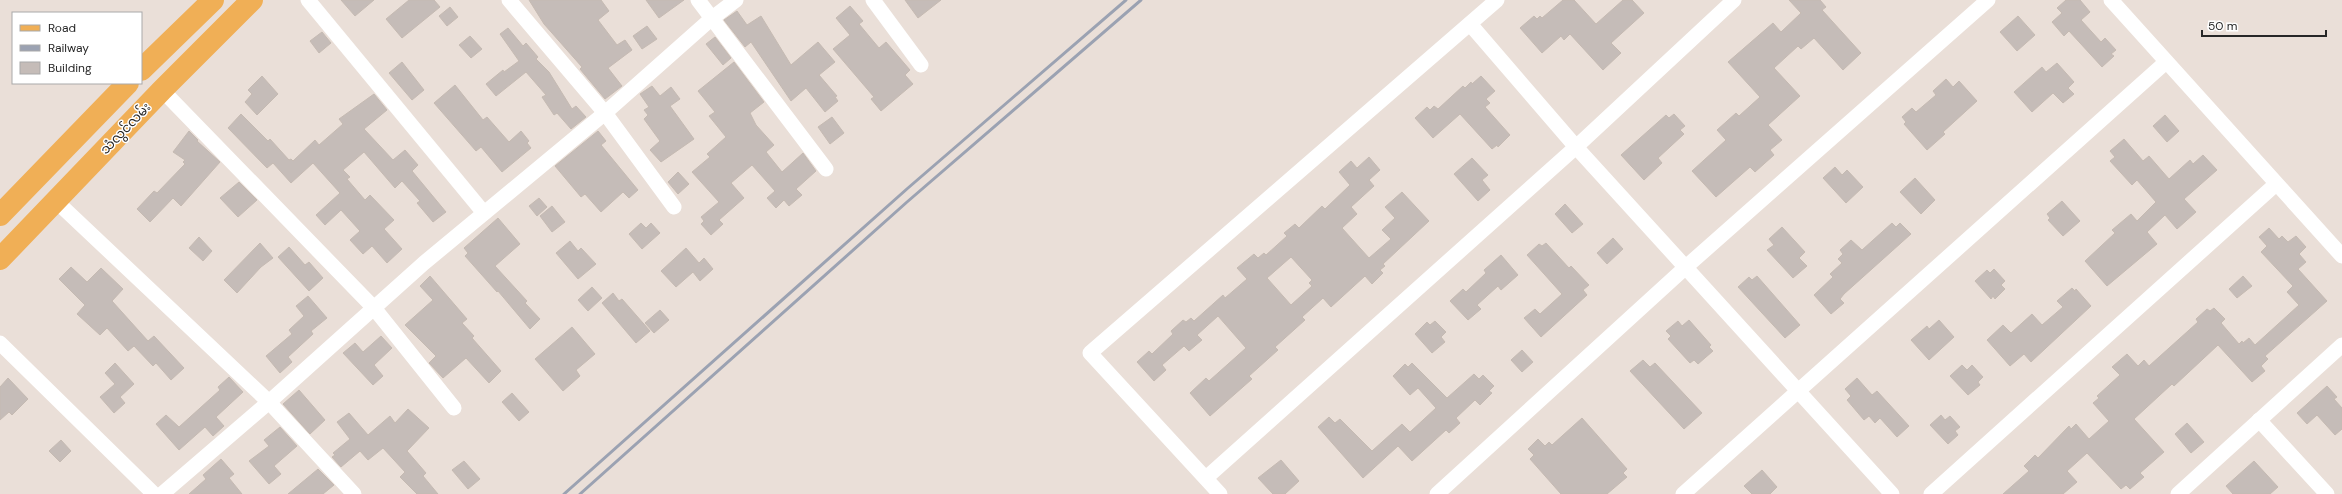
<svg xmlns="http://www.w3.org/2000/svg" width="2342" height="494" font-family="'DM Sans','Noto Sans Myanmar',sans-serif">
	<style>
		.building { fill: #c5bcb8; stroke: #c5bab2; fill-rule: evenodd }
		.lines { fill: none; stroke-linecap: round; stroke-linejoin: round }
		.minor { stroke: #fff; stroke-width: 15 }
		.primary { stroke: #f0af56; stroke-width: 22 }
		.rail { stroke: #9ba2b2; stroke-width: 3 }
		.labels { text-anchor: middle; stroke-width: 3; stroke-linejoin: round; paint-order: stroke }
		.street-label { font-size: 13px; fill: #272727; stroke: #fff }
	</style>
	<rect width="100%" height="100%" fill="#eadfd8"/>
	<g class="building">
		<path d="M341 0H374L355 16Z"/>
		<path d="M409 0H434L440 7 402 38 386 19Z"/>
		<path d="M529 0H601L609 11 598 20 617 45 625 40 632 50 608 68 622 86 605 99 580 69 582 67 544 24Z"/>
		<path d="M646 0H684L659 18Z"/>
		<path d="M905 0H941L918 18Z"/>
		<path d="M1563 0H1574L1596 24 1623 0H1632L1644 13 1611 43 1621 53 1603 70 1570 34 1564 40 1561 36 1542 53 1520 28 1534 16 1537 19 1540 16 1542 18Z"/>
		<path d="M1789 0H1820L1826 7 1822 10 1861 53 1843 70 1814 38 1801 49 1798 46 1774 68 1800 96 1768 125 1782 140 1770 150 1774 155 1755 172 1750 167 1716 197 1692 171 1726 140 1717 130 1736 113 1739 116 1760 97 1728 62 1773 23 1781 32 1801 13Z"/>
		<path d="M2066 0H2080L2090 12 2081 20 2101 42 2105 38 2116 50 2111 54 2114 56 2102 67 2069 31 2064 36 2052 22 2062 13 2057 8Z"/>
		<path d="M850 6 863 21 859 24 879 48 886 42 910 70 905 75 913 84 881 111 871 99 874 97 833 49 850 35 836 18Z"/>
		<path d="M450 7 458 17 447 26 439 16Z"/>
		<path d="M737 11 747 25 761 16 791 65 818 42 835 62 819 75 837 96 835 97 838 101 825 112 806 88 791 101 751 42 745 47 724 20Z"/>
		<path d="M2018 16 2035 35 2017 51 2000 32Z"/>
		<path d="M647 26 657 39 642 49 633 36Z"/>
		<path d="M508 28 523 46 526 43 538 57 536 59 549 72 572 109 576 106 586 117 571 129 557 113 554 115 542 97 546 95 526 72 496 96 486 84 503 70 504 72 519 61 500 34Z"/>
		<path d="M322 32 331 43 319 53 310 41Z"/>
		<path d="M470 36 482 49 471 58 459 45Z"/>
		<path d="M715 37 731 58 723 65 706 44Z"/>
		<path d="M402 62 424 90 412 100 389 73Z"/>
		<path d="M734 62 764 102 750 113 756 125 774 145 766 152 782 172 803 153 816 171 796 189 802 195 789 206 784 200 776 208 767 198 775 191 752 165 731 183 744 198 719 220 723 224 711 235 701 224 704 221 701 217 719 202 692 172 710 157 707 154 726 137 709 116 715 112 698 91Z"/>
		<path d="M2057 63 2074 82 2068 88 2074 94 2063 103 2053 93 2032 112 2014 92 2042 67 2046 72Z"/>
		<path d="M262 76 278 94 257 115 245 102 252 94 248 90Z"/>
		<path d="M1481 76 1495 91 1486 99 1490 103 1485 107 1510 135 1498 147 1497 145 1492 149 1460 114 1433 138 1415 118 1427 107 1430 110 1434 106 1438 109 1463 86 1465 88 1471 82 1472 84Z"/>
		<path d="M1946 79 1953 87 1959 81 1977 101 1943 132 1945 134 1927 150 1904 124 1906 122 1902 117 1912 108 1916 112 1936 95 1933 91Z"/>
		<path d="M455 85 483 120 487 117 509 142 521 131 529 141 527 143 531 148 502 172 481 147 476 151 434 103Z"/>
		<path d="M652 86 660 96 671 87 680 99 670 106 694 139 661 162 650 150 660 141 644 119 648 115 644 110 649 107 640 94Z"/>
		<path d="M374 94 387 110 364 129 393 160 405 150 418 165 412 171 446 212 433 222 417 203 420 201 402 181 395 188 364 152 343 170 350 177 347 179 365 200 370 195 394 220 384 229 402 249 387 263 372 246 363 254 350 240 360 231 341 210 325 225 316 215 340 193 313 163 291 183 273 163 267 168 228 128 241 114 268 141 270 139 289 160 291 159 293 161 315 140 319 145 343 124 339 119Z"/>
		<path d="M1674 114 1685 126 1680 130 1684 134 1658 158 1662 163 1644 180 1621 155 1666 115 1669 118Z"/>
		<path d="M2165 115 2179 131 2167 142 2153 126Z"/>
		<path d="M832 117 844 133 830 144 818 127Z"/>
		<path d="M189 131 198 140 197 141 220 162 181 206 173 198 150 222 137 209 154 191 157 193 185 164 183 162 185 160 173 152Z"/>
		<path d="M598 131 606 141 601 145 638 190 629 198 623 192 601 212 585 194 581 197 555 166Z"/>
		<path d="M2124 139 2143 161 2149 156 2169 179 2190 160 2193 164 2203 155 2217 170 2184 199 2196 212 2177 229 2165 215 2147 232 2157 244 2107 286 2085 261 2115 233 2112 230 2131 214 2137 221 2156 202 2137 180 2132 185 2110 161 2115 157 2110 151Z"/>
		<path d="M1369 157 1380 170 1369 180 1374 186 1351 207 1357 214 1342 228 1369 258 1391 239 1382 230 1395 218 1385 207 1402 192 1429 221 1383 264 1385 266 1380 270 1383 273 1372 284 1365 276 1331 307 1323 298 1302 317 1305 320 1275 347 1278 350 1249 376 1252 379 1210 416 1190 393 1206 378 1209 381 1246 348 1218 316 1197 335 1202 340 1189 351 1184 346 1162 365 1166 370 1154 381 1137 362 1149 351 1152 354 1173 334 1171 331 1183 320 1186 322 1191 318 1194 321 1223 295 1225 298 1247 279 1237 268 1254 254 1258 258 1264 253 1266 255 1287 236 1284 233 1295 224 1299 228 1322 206 1325 209 1350 185 1339 172 1351 161 1357 168ZM1291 257 1312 280 1309 283 1312 286 1291 305 1267 278Z"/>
		<path d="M1472 158 1488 175 1482 180 1490 190 1478 201 1454 174Z"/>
		<path d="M1835 167 1842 175 1847 170 1863 187 1846 203 1823 178Z"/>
		<path d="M678 172 689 184 678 194 668 182Z"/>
		<path d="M1915 178 1935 200 1921 214 1900 192Z"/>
		<path d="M239 182 257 200 238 217 220 198Z"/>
		<path d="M539 198 547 207 537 216 529 206Z"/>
		<path d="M2062 201 2080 221 2063 236 2048 220 2050 218 2047 214Z"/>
		<path d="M1565 204 1583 224 1572 233 1555 214Z"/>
		<path d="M552 206 565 222 552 232 540 216Z"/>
		<path d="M498 218 520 244 495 266 527 301 525 303 540 319 530 329 498 291 497 292 465 256 468 253 464 248Z"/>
		<path d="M641 223 646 228 651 223 660 233 642 249 629 234Z"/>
		<path d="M1892 223 1896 227 1900 223 1911 234 1844 294 1840 299 1844 303 1831 314 1814 295 1833 277 1830 274 1842 263 1838 259 1843 254 1840 250 1851 240 1862 250Z"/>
		<path d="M1782 227 1805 252 1799 258 1807 266 1793 278 1767 250 1774 245 1769 239Z"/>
		<path d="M2269 228 2279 239 2282 236 2288 242 2296 236 2306 247 2299 254 2306 262 2298 269 2327 301 2265 356 2268 359 2261 366 2265 371 2252 382 2218 345 2174 386 2172 384 2134 419 2164 452 2140 473 2144 477 2130 489 2126 485 2121 489 2087 453 2067 471 2077 482 2063 494H2003L2029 471 2024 466 2035 455 2038 458 2069 426 2071 429 2076 424 2089 439 2109 421 2093 403 2099 398 2097 396 2120 375 2112 367 2127 354 2138 366 2144 360 2149 366 2198 322 2196 319 2207 309 2210 311 2214 308 2225 319 2221 323 2239 344 2242 341 2243 343 2249 338 2255 345 2299 305 2287 292 2293 286 2261 252 2267 246 2259 237Z"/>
		<path d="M199 237 212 251 203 261 189 248Z"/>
		<path d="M1613 238 1623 249 1607 264 1597 253Z"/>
		<path d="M570 241 578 251 581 248 596 264 578 279 556 253Z"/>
		<path d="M260 243 273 258 261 267 237 293 224 280Z"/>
		<path d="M1546 243 1569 268 1571 266 1589 285 1583 290 1587 295 1541 337 1524 318 1535 309 1540 314 1562 294 1527 255 1539 244 1542 246Z"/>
		<path d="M289 247 305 265 309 262 323 278 309 291 278 257Z"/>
		<path d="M686 248 699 263 704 258 713 269 700 281 693 272 676 287 661 271Z"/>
		<path d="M1501 255 1518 275 1501 290 1498 286 1477 305 1481 309 1468 320 1450 301 1463 289 1466 292 1486 273 1484 270Z"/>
		<path d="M71 267 87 282 101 268 123 289 112 301 148 341 154 336 184 368 171 380 156 363 153 366 134 346 128 351 107 328 100 335 77 314 85 305 59 279Z"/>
		<path d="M1994 269 2005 281 2001 285 2005 289 1995 299 1993 296 1991 299 1975 281 1987 270 1990 273Z"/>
		<path d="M430 276 467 319 462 323 474 336 472 338 501 371 489 383 466 358 443 378 429 363 436 356 405 325 433 300 420 286Z"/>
		<path d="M1757 276 1800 325 1785 338 1738 287 1749 277 1752 280Z"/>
		<path d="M2243 276 2252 286 2237 298 2229 289Z"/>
		<path d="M592 287 602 298 588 311 578 300Z"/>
		<path d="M2072 288 2075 291 2076 289 2091 306 2031 362 2024 354 2010 366 1987 340 2003 325 2011 333 2032 314 2042 325 2063 307 2057 301Z"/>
		<path d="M613 293 619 301 622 299 650 331 636 343 602 303Z"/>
		<path d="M308 296 327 318 311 331 313 334 288 357 292 362 280 373 266 356 292 334 289 330 304 316 296 306Z"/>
		<path d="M660 310 669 320 654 333 645 323Z"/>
		<path d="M1689 320 1711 345 1709 347 1713 351 1698 364 1694 360 1690 363 1668 339 1671 336 1666 331 1678 321 1682 326Z"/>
		<path d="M1939 320 1954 337 1929 360 1911 340 1927 326 1929 329Z"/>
		<path d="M1435 321 1446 332 1441 337 1445 342 1432 353 1415 334 1427 322 1430 325Z"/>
		<path d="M572 327 595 354 576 370 580 376 563 391 535 359Z"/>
		<path d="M381 336 392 348 374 365 383 376 373 385 343 353 355 343 363 352Z"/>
		<path d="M1522 350 1533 362 1522 372 1511 360Z"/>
		<path d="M1643 360 1650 367 1655 363 1702 413 1684 429 1630 371Z"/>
		<path d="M115 363 134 384 120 397 125 403 114 413 100 397 115 384 105 373Z"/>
		<path d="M1412 363 1447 398 1474 374 1479 379 1483 375 1494 386 1489 391 1492 393 1480 405 1475 400 1456 418 1460 423 1449 433 1446 430 1412 461 1398 446 1363 478 1318 427 1329 417 1335 423 1340 419 1372 451 1402 424 1410 432 1436 408 1418 388 1410 395 1393 376 1405 364 1408 367Z"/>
		<path d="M1962 365 1967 370 1972 365 1983 377 1978 382 1980 385 1968 395 1950 376Z"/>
		<path d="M229 377 243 392 216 417 224 426 213 436 205 427 179 450 156 424 166 415 179 427 220 390 218 387Z"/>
		<path d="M8 378 28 399 12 415 9 412 0 420V387Z"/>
		<path d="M1857 378 1872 395 1877 391 1909 426 1897 437 1880 418 1875 423 1869 416 1864 420 1847 400 1851 396 1845 389Z"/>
		<path d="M2327 386 2337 397 2334 399 2342 408V429L2335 435 2317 415 2307 424 2297 413Z"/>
		<path d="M299 390 325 420 310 434 283 404Z"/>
		<path d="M512 393 529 412 519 421 502 402Z"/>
		<path d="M408 409 429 428 407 451 426 473 423 476 438 494H417L400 477 405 472 383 448 368 460 360 451 341 467 332 457 335 455 333 453 350 439 337 422 349 413 368 435 390 416 395 423Z"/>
		<path d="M1941 415 1945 420 1950 416 1960 427 1955 431 1958 435 1948 444 1930 425Z"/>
		<path d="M1582 418 1627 469 1623 473 1627 477 1607 494H1561L1530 459 1534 455 1528 449 1538 439 1545 446 1549 442 1552 445Z"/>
		<path d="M2187 423 2204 442 2191 453 2175 434Z"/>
		<path d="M280 427 297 446 274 466 281 474 269 484 249 461 269 446 264 440Z"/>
		<path d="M61 440 71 451 60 462 49 451Z"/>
		<path d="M221 459 234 474 229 478 242 494H189L206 479 203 475Z"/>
		<path d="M1281 460 1299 481 1285 494H1273L1258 478Z"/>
		<path d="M464 461 480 479 468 489 452 470Z"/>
		<path d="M2254 461 2278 487 2270 494H2233L2226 486Z"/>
		<path d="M318 469 334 485 323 494H288Z"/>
		<path d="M1762 470 1777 487 1770 494H1752L1744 486Z"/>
	</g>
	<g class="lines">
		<g class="minor">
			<path d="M308 0 484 213"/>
			<path d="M509 0 605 113 674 207"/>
			<path d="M698 0 826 169"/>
			<path d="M873 0 921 65"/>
			<path d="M2111 0 2342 256"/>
			<path d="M1470 24 1576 147 1892 494"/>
			<path d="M162 90 374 308 454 408"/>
			<path d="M56 201 269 402 354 494"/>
			<path d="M0 343 154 494"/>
			<path d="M2259 420 2327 494"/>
			<path d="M1206 478 1576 147 1734 0"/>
			<path d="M162 494 269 402 424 263 605 113 711 19 736 0"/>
			<path d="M1220 494 1090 353 1497 0"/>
			<path d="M1437 494 1687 266 1988 0"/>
			<path d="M1683 494 2166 62"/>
			<path d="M1931 494 2276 184"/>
			<path d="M2178 494 2342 345"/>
		</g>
		<g class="primary">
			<path d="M141 70 213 0"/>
			<path d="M0 215 128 83"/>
			<path d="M0 259 162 90 252 0"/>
		</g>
		<g class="rail">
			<path d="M564 494 908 188 1126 0"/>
			<path d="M580 494 907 202 1141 0"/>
		</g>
	</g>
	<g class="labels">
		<g class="street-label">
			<text transform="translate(125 128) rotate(-46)" y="5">သံလွင်လမ်း</text>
		</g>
	</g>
	<rect x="12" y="12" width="130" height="72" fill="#ffffff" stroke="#a9a9a9"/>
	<rect x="20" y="25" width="20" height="6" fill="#f0af56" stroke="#a9a9a9"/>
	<text x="48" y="32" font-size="12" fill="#272727">Road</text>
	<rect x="20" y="45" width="20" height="6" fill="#9ba2b2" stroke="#a9a9a9"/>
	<text x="48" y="52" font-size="12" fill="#272727">Railway</text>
	<rect x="20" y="62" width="20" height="12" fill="#c5bcb8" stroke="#a9a9a9"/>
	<text x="48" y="72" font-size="12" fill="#272727">Building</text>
	<path d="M2202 30v6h124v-6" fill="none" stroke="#272727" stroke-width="2"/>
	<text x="2208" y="30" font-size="12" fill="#272727" stroke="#ffffff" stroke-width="3" paint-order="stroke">50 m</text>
</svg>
